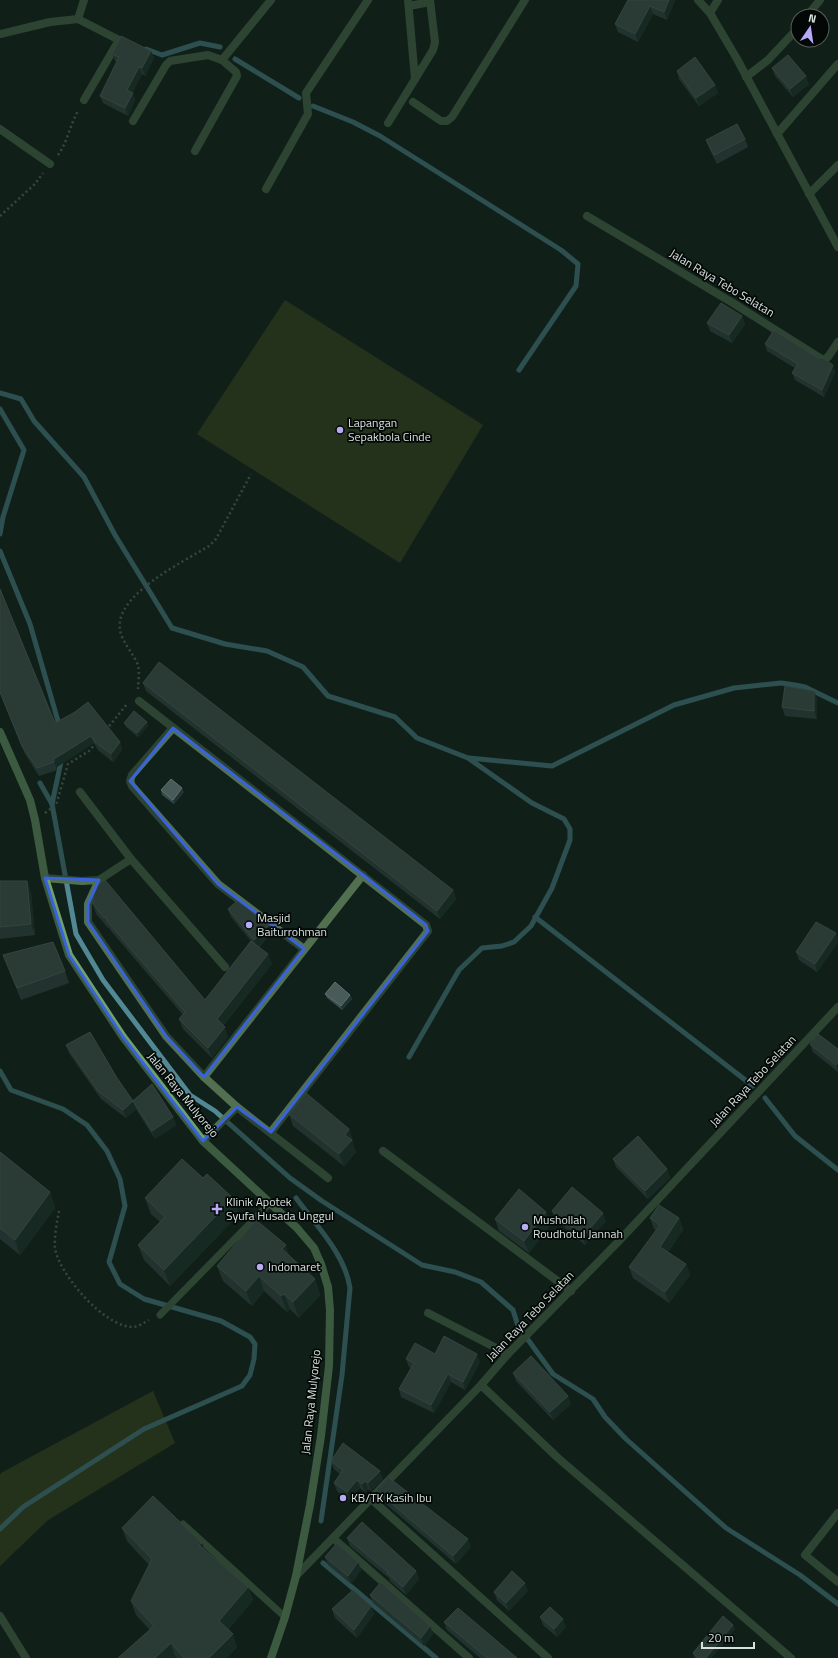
<svg xmlns="http://www.w3.org/2000/svg" width="838" height="1658" font-family="'Titillium Web',sans-serif">
	<style>
		.green { fill: #3f471e }
		.lines { fill: none; stroke-linecap: round; stroke-linejoin: round }
		.stream { stroke: #518893; stroke-width: 5 }
		.path { stroke: #66746f; stroke-width: 2.5; stroke-dasharray: 2 3; stroke-linecap: butt }
		.service { stroke: #527050; stroke-width: 7 }
		.minor { stroke: #527050; stroke-width: 8 }
		.secondary { stroke: #70a16d; stroke-width: 8 }
		.wall { fill: #384a49 }
		.shaded-wall { fill: #213330 }
		.building { fill: #495b59; stroke: #5f706e }
		.marked { fill: none; stroke: #3964d9; stroke-width: 3; stroke-linejoin: round }
		.poi-dot { fill: #b7abf8; stroke: #030806; stroke-width: 1.5 }
		.labels { text-anchor: middle; stroke-width: 3.5; stroke-linejoin: round; paint-order: stroke }
		.street-label { font-size: 12px; fill: #d7e1dd; stroke: #030806 }
		.poi-label { font-size: 12px; fill: #d7e1dd; stroke: #030806; text-anchor: start }
	</style>
	<rect width="100%" height="100%" fill="#10201a"/>
	<g class="green">
		<path d="M285 300 483 425 400 563 197 434Z"/>
		<path d="M153 1391 175 1443 48 1520 0 1566V1475L1 1473Z"/>
	</g>
	<g class="lines">
		<g class="stream">
			<path d="M146 49 162 55 200 43 220 47"/>
			<path d="M235 59 299 98"/>
			<path d="M313 106 353 122 380 136 561 250 578 264 576 286 519 370"/>
			<path d="M0 393 21 399 34 421 84 477 115 535 172 628 225 644 267 651 303 667 328 696 395 717 417 738 468 758 532 803 564 819 570 829V840L552 888 531 926 514 942 502 946 482 948 459 970 409 1057"/>
			<path d="M0 409 24 450 3 517 0 534"/>
			<path d="M0 551 30 624 60 728"/>
			<path d="M62 757 52 804 76 934 103 980 190 1095 215 1111 290 1178 322 1201 422 1265 455 1272 481 1282 513 1310 518 1326 553 1374 593 1399 605 1417 626 1439 726 1528 800 1575 838 1604"/>
			<path d="M469 758 552 766 674 705 734 688 781 683 795 685 805 687 838 703"/>
			<path d="M40 783 52 804"/>
			<path d="M535 917 753 1086"/>
			<path d="M0 1071 11 1090 63 1109 87 1125 107 1151 120 1179 125 1206 109 1262 120 1284 144 1299 221 1321 250 1337 255 1344 254 1359 250 1375 242 1386 144 1429 23 1507 0 1529"/>
			<path d="M765 1098 795 1136 838 1170"/>
			<path d="M296 1198C315 1224 345 1254 350 1288L342 1375 321 1521"/>
			<path d="M323 1563 436 1658"/>
		</g>
		<g class="path">
			<path d="M58 155C67 143 70 125 78 111"/>
			<path d="M0 216 35 184 43 173"/>
			<path d="M138 689C138 682 140 672 138 665 133 653 122 642 120 630 114 595 183 562 209 546L216 539 251 474"/>
			<path d="M106 730 127 704"/>
			<path d="M45 813 56 805 68 764 89 751 96 743"/>
			<path d="M59 1211C57 1222 54 1237 55 1248 59 1274 104 1327 133 1327 138 1327 145 1322 149 1320"/>
		</g>
		<g class="service">
			<path d="M160 1315 270 1203"/>
			<path d="M183 1524 285 1617"/>
		</g>
		<g class="minor">
			<path d="M408 0 415 79"/>
			<path d="M698 0 710 13 737 59 838 247"/>
			<path d="M409 6 430 2"/>
			<path d="M710 13 718 0"/>
			<path d="M807 16 820 0"/>
			<path d="M78 19 84 0"/>
			<path d="M0 34 50 22 78 19 119 40 84 100"/>
			<path d="M222 60 271 0"/>
			<path d="M746 77 768 60 798 28"/>
			<path d="M413 102 441 121H447L452 117 525 0"/>
			<path d="M133 121 166 65 170 61 208 55 222 60 236 72 237 76 195 151"/>
			<path d="M388 123 433 50 435 42 430 0"/>
			<path d="M0 129 50 164"/>
			<path d="M777 134 838 64"/>
			<path d="M266 189 308 114 306 93 368 0"/>
			<path d="M809 194 838 165"/>
			<path d="M587 216 733 303 823 360 828 357 838 342"/>
			<path d="M139 701 426 925 428 931 271 1132"/>
			<path d="M173 728 132 775 130 781 132 786 218 884 304 949"/>
			<path d="M80 792 131 859 225 967"/>
			<path d="M45 878 82 881 99 880 131 859"/>
			<path d="M99 880 88 904V922L166 1036 204 1077 237 1107 328 1178"/>
			<path d="M204 1077 363 875"/>
			<path d="M203 1141 237 1107"/>
			<path d="M383 1151 571 1291"/>
			<path d="M428 1313 508 1354"/>
			<path d="M481 1385 558 1458 791 1658"/>
			<path d="M370 1498 548 1658"/>
			<path d="M838 1513 805 1555 838 1582"/>
			<path d="M333 1538 469 1658"/>
			<path d="M296 1576 481 1385 508 1354 618 1242 838 1007"/>
			<path d="M0 1616 26 1658"/>
		</g>
		<path class="secondary" d="M0 732 30 800 35 820 45 878 69 955 123 1037 203 1141 297 1228 314 1248 321 1264 328 1287 330 1310 329 1366 321 1436 310 1505 296 1576 285 1617 271 1658"/>
	</g>
	<g class="wall">
		<path d="M628 0H675L667 20 653 14 638 42 618 32 615 24Z"/>
		<path d="M151 51 154 58 145 76 142 74 132 93 135 100 128 116 103 103 100 96 117 62 115 61 112 54Z"/>
		<path d="M772 68 809 84 793 97 775 76Z"/>
		<path d="M677 71 718 93 699 106 679 79Z"/>
		<path d="M745 139 748 147 717 164 709 148 706 140Z"/>
		<path d="M742 316 745 324 732 343 710 331 707 323Z"/>
		<path d="M765 344 833 365 835 372 824 397 795 380 792 373 795 368 767 351Z"/>
		<path d="M0 589 55 723 120 742 122 750 113 762 98 750 94 743 57 767V770L39 776 25 754 0 693Z"/>
		<path d="M143 683 453 890 456 899 440 919 146 691Z"/>
		<path d="M814 691 817 699V719L785 716 782 707Z"/>
		<path d="M147 722 148 726 138 737 126 727 124 723Z"/>
		<path d="M161 790 184 792 174 804 162 795Z"/>
		<path d="M0 881H27L31 893 35 935 0 939Z"/>
		<path d="M93 904 205 1000 251 941 231 917 228 909 272 933 259 947 272 964 223 1026 228 1037 212 1058 183 1029 179 1019 183 1015 111 931 109 928H108L96 914Z"/>
		<path d="M838 938V942L817 972 799 960 796 952Z"/>
		<path d="M3 955 65 971 69 983 21 1000Z"/>
		<path d="M325 994 350 995 352 999 342 1010 327 998Z"/>
		<path d="M810 1044 838 1049V1072L813 1052Z"/>
		<path d="M66 1045 117 1078 133 1101 173 1117 176 1125 155 1139 136 1109 126 1118 101 1099 69 1053Z"/>
		<path d="M289 1114 349 1129 353 1141 352 1142 356 1152 344 1166 293 1126Z"/>
		<path d="M0 1152 50 1192 55 1208 20 1255 0 1239Z"/>
		<path d="M613 1159 667 1169 670 1178 648 1199 616 1167Z"/>
		<path d="M145 1198 239 1214 170 1286 144 1260 138 1245 160 1222 151 1214Z"/>
		<path d="M552 1211 606 1221 585 1245 555 1219Z"/>
		<path d="M546 1212 551 1224 529 1253 499 1231 495 1219Z"/>
		<path d="M650 1218H679L683 1230 668 1252 686 1264 690 1275 669 1303 633 1278 629 1267 656 1230 654 1229Z"/>
		<path d="M289 1256 315 1279 320 1295 299 1318 290 1309 287 1312 264 1291 252 1306 223 1281 217 1266Z"/>
		<path d="M435 1354 480 1362 465 1390 451 1382 434 1413 401 1397 399 1389 411 1368 409 1367 406 1359Z"/>
		<path d="M513 1373 571 1404 553 1420 516 1381Z"/>
		<path d="M331 1461 383 1479 371 1491 368 1489 365 1492 360 1488 349 1500 337 1491 334 1483 340 1474 334 1469Z"/>
		<path d="M376 1490 471 1547 456 1564 379 1498Z"/>
		<path d="M122 1528 202 1543 205 1550 248 1587 253 1600 228 1630 237 1647 227 1658H177L175 1657 174 1658H118L150 1630 136 1615 131 1601 149 1565 127 1541Z"/>
		<path d="M347 1538 416 1571 419 1579 406 1595 390 1581 389 1578 350 1546Z"/>
		<path d="M325 1557 361 1570 351 1584 328 1565Z"/>
		<path d="M528 1591 509 1611 497 1600 494 1592Z"/>
		<path d="M370 1595 430 1626 433 1634 424 1646 373 1603Z"/>
		<path d="M332 1609 374 1614 357 1638 335 1618Z"/>
		<path d="M540 1617 566 1627 557 1637 543 1625Z"/>
		<path d="M444 1622 517 1658H480L447 1630Z"/>
		<path d="M733 1625 735 1629 711 1658H694L693 1653Z"/>
	</g>
	<g class="shaded-wall">
		<path d="M669 0H675L667 20 664 12Z"/>
		<path d="M650 6 653 14 638 42 635 34Z"/>
		<path d="M151 51 154 58 145 76 142 68Z"/>
		<path d="M139 67 142 74 130 97 127 90Z"/>
		<path d="M806 76 809 84 793 97 790 89Z"/>
		<path d="M715 85 718 93 699 106 696 98Z"/>
		<path d="M133 93 135 100 128 116 125 108Z"/>
		<path d="M742 316 745 324 732 343 729 335Z"/>
		<path d="M833 365 835 372 824 397 822 390Z"/>
		<path d="M814 691 817 699V719L814 711Z"/>
		<path d="M147 722 148 726 138 737 137 733Z"/>
		<path d="M91 736 94 743 57 767V770L54 762V759Z"/>
		<path d="M120 742 122 750 113 762 111 754Z"/>
		<path d="M182 788 184 792 174 804 173 800Z"/>
		<path d="M27 881 31 893 35 935 31 924Z"/>
		<path d="M453 890 456 899 440 919 437 911Z"/>
		<path d="M269 925 272 933 257 948 254 940Z"/>
		<path d="M836 933 838 938V942L817 972 815 964Z"/>
		<path d="M268 954 272 964 220 1029 217 1019Z"/>
		<path d="M350 995 352 999 342 1010 341 1006Z"/>
		<path d="M225 1027 228 1037 212 1058 208 1048Z"/>
		<path d="M838 1062V1071L836 1065Z"/>
		<path d="M133 1101 136 1109 126 1118 123 1110Z"/>
		<path d="M173 1117 176 1125 155 1139 152 1131Z"/>
		<path d="M349 1129 353 1141 352 1142 356 1152 344 1166 339 1154 345 1135Z"/>
		<path d="M667 1169 670 1178 648 1199 645 1191Z"/>
		<path d="M50 1192 55 1208 20 1255 15 1240Z"/>
		<path d="M233 1198 239 1214 170 1286 164 1270Z"/>
		<path d="M546 1212 551 1224 529 1253 524 1241Z"/>
		<path d="M603 1213 606 1221 585 1245 583 1237Z"/>
		<path d="M679 1218 683 1230 664 1258 660 1247Z"/>
		<path d="M286 1245 291 1261 282 1249Z"/>
		<path d="M686 1264 690 1275 669 1303 665 1292Z"/>
		<path d="M259 1276 264 1291 252 1306 246 1291Z"/>
		<path d="M315 1279 320 1295 299 1318 293 1302Z"/>
		<path d="M284 1294 290 1309 287 1312 281 1296Z"/>
		<path d="M477 1354 480 1362 465 1390 463 1382Z"/>
		<path d="M448 1374 451 1382 434 1413 431 1405Z"/>
		<path d="M568 1396 571 1404 553 1420 550 1412Z"/>
		<path d="M380 1471 383 1479 371 1491 368 1483Z"/>
		<path d="M357 1480 360 1488 349 1500 347 1492Z"/>
		<path d="M365 1481 368 1489 365 1492 362 1484Z"/>
		<path d="M468 1539 471 1547 456 1564 453 1556Z"/>
		<path d="M202 1543 207 1556 199 1545Z"/>
		<path d="M358 1562 361 1570 351 1584 348 1576Z"/>
		<path d="M416 1571 419 1579 406 1595 403 1587Z"/>
		<path d="M525 1583 528 1591 509 1611 506 1603Z"/>
		<path d="M248 1587 253 1600 224 1635 219 1621Z"/>
		<path d="M371 1606 374 1614 357 1638 354 1630Z"/>
		<path d="M563 1619 566 1627 557 1637 554 1629Z"/>
		<path d="M733 1625 735 1629 711 1658H706Z"/>
		<path d="M430 1626 433 1634 424 1646 421 1638Z"/>
		<path d="M233 1634 237 1647 227 1658H209Z"/>
		<path d="M171 1643 175 1657 174 1658H155Z"/>
	</g>
	<g class="building">
		<path d="M628 0H669L664 12 650 6 635 34 615 24Z"/>
		<path d="M121 36 151 51 142 68 139 67 127 90 133 93 125 108 100 96 119 57 112 54Z"/>
		<path d="M788 55 806 76 790 89 772 68Z"/>
		<path d="M695 57 715 85 696 98 677 71Z"/>
		<path d="M737 124 745 139 714 155 706 140Z"/>
		<path d="M721 303 742 316 729 335 707 323Z"/>
		<path d="M774 330 818 358H823L833 365 822 390 792 373 798 364 765 344Z"/>
		<path d="M0 589 55 723 75 712 88 702 120 742 111 754 95 742 91 736 54 759V762L37 768 22 746 0 692Z"/>
		<path d="M159 662 453 890 437 911 143 683Z"/>
		<path d="M785 686 814 691V711L782 707Z"/>
		<path d="M134 711 147 722 137 733 124 723Z"/>
		<path d="M171 779 182 788 173 800 161 790Z"/>
		<path d="M105 880 205 1000 251 941 268 954 217 1019 225 1027 208 1048 179 1019 185 1012 107 921 106 917 104 918 93 904 94 888Z"/>
		<path d="M0 881H27L31 924 0 927Z"/>
		<path d="M237 901 269 925 254 940 228 909Z"/>
		<path d="M816 922 836 933 815 964 796 952Z"/>
		<path d="M53 942 65 971 17 988 3 955Z"/>
		<path d="M335 982 350 995 341 1006 325 994Z"/>
		<path d="M90 1032 117 1078 133 1101 123 1110 98 1091 66 1045Z"/>
		<path d="M818 1034 838 1049V1062L836 1065 810 1044Z"/>
		<path d="M152 1084 173 1117 152 1131 133 1101Z"/>
		<path d="M306 1093 349 1129 345 1135 352 1140 339 1154 289 1114Z"/>
		<path d="M638 1136 667 1169 645 1191 613 1159Z"/>
		<path d="M0 1152 50 1192 15 1240 0 1228Z"/>
		<path d="M182 1159 203 1178 207 1174 233 1198 164 1270 138 1245 165 1217 145 1198Z"/>
		<path d="M572 1187 603 1213 583 1237 552 1211Z"/>
		<path d="M519 1189 546 1212 524 1241 495 1219Z"/>
		<path d="M659 1205 679 1218 660 1247 686 1264 665 1292 629 1267 660 1225 650 1218Z"/>
		<path d="M256 1220 286 1245 282 1249 315 1279 293 1302 284 1294 281 1296 259 1276 246 1291 217 1266Z"/>
		<path d="M444 1336 477 1354 463 1382 448 1374 431 1405 399 1389 414 1363 406 1359 415 1343 435 1354Z"/>
		<path d="M531 1356 568 1396 550 1412 513 1373Z"/>
		<path d="M343 1443 380 1471 368 1483 365 1481 362 1484 357 1480 347 1492 334 1483 343 1470 331 1461Z"/>
		<path d="M388 1477 468 1539 453 1556 376 1490Z"/>
		<path d="M153 1496 202 1543 199 1545 248 1587 219 1621 233 1634 209 1658H184L171 1643 155 1658H118L154 1626 131 1601 152 1559 122 1528Z"/>
		<path d="M362 1522 416 1571 403 1587 387 1573 388 1572 347 1538Z"/>
		<path d="M337 1543 358 1562 348 1576 325 1557Z"/>
		<path d="M512 1571 525 1583 506 1603 494 1592Z"/>
		<path d="M381 1582 430 1626 421 1638 370 1595Z"/>
		<path d="M353 1590 371 1606 354 1630 332 1609Z"/>
		<path d="M550 1607 563 1619 554 1629 540 1617Z"/>
		<path d="M458 1608 517 1658H487L444 1622Z"/>
		<path d="M723 1616 733 1625 706 1658H698L693 1653Z"/>
	</g>
	<path d="M0 0H838V1658H0ZM173 728 363 875 426 925 428 931 271 1132 237 1107 203 1141 123 1037 69 955 45 878 99 880 88 904V922L166 1036 204 1077 304 949 218 884 130 781Z" fill="#10201a" fill-opacity=".55" fill-rule="evenodd"/>
	<path class="marked" d="M173 728 363 875 426 925 428 931 271 1132 237 1107 203 1141 123 1037 69 955 45 878 99 880 88 904V922L166 1036 204 1077 304 949 218 884 130 781Z"/>
	<g class="poi-dot">
		<circle cx="340" cy="430" r="4"/>
		<circle cx="249" cy="925" r="4"/>
		<path d="M215 1203h4v4h4v4h-4v4h-4v-4h-4v-4h4z"/>
		<circle cx="525" cy="1227" r="4"/>
		<circle cx="260" cy="1267" r="4"/>
		<circle cx="343" cy="1498" r="4"/>
	</g>
	<g class="labels">
		<g class="street-label">
			<text transform="translate(722 283) rotate(31)" y="4">Jalan Raya Tebo Selatan</text>
			<text transform="translate(753 1081) rotate(-47)" y="4">Jalan Raya Tebo Selatan</text>
			<text transform="translate(183 1095) rotate(51)" y="4">Jalan Raya Mulyorejo</text>
			<text transform="translate(530 1316) rotate(-46)" y="4">Jalan Raya Tebo Selatan</text>
			<text transform="translate(311 1402) rotate(-84)" y="4">Jalan Raya Mulyorejo</text>
		</g>
		<g class="poi-label">
			<text x="348" y="427">Lapangan<tspan x="348" dy="14">Sepakbola Cinde</tspan></text>
			<text x="257" y="922">Masjid<tspan x="257" dy="14">Baiturrohman</tspan></text>
			<text x="226" y="1206">Klinik Apotek<tspan x="226" dy="14">Syufa Husada Unggul</tspan></text>
			<text x="533" y="1224">Mushollah<tspan x="533" dy="14">Roudhotul Jannah</tspan></text>
			<text x="268" y="1271">Indomaret</text>
			<text x="351" y="1502">KB/TK Kasih Ibu</text>
		</g>
	</g>
	<g transform="translate(810 28) rotate(13)"><circle r="19" fill="#030806" stroke="#585f5c"/>
	<path d="M0-3L7 15L0 10L-7 15Z" fill="#b7abf8"/>
	<text y="-6" font-size="11" font-weight="bold" text-anchor="middle" fill="#d7e1dd">N</text>
	</g>
	<path d="M702 1642v6h52v-6" fill="none" stroke="#d7e1dd" stroke-width="2"/>
	<text x="708" y="1642" font-size="12" fill="#d7e1dd" stroke="#030806" stroke-width="3" paint-order="stroke">20 m</text>
</svg>
